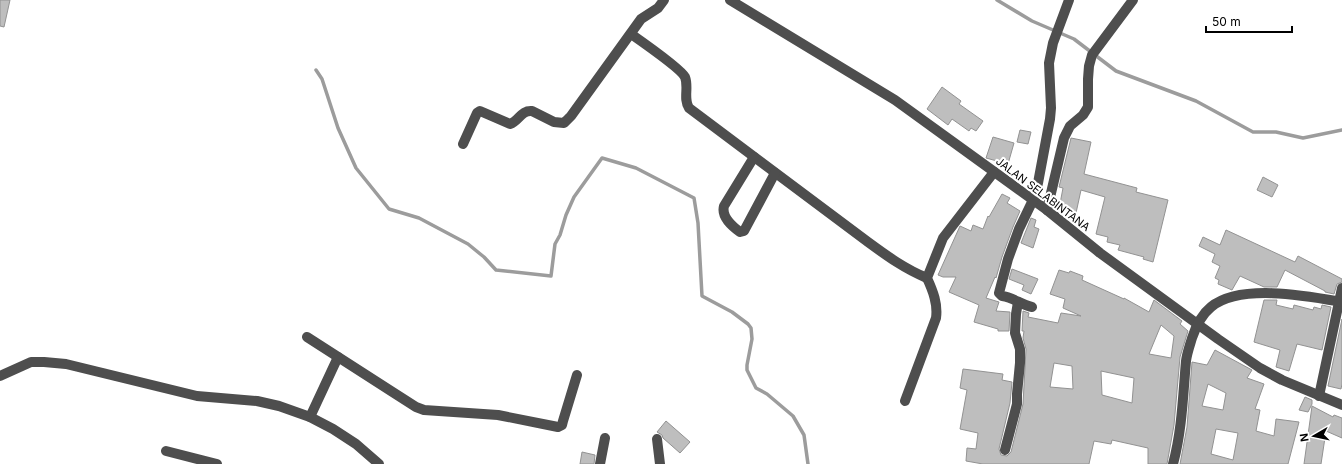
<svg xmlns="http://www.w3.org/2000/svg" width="1342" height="464" font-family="Inter,sans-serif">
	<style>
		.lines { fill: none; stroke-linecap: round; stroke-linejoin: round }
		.stream { stroke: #9c9c9c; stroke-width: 3.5 }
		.building { fill: #bebebe; stroke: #929292; fill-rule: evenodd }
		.minor { stroke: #4e4e4e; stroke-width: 10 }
		.labels { text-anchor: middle; stroke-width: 4; stroke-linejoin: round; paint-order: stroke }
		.street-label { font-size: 11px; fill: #000; stroke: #fff }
	</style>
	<rect width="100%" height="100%" fill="#fff"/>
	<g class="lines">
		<g class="stream">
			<path d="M997 0 1032 21 1074 39 1116 71 1196 101 1253 132H1276L1303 138 1342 130"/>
			<path d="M316 70 322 79 338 128 356 168 389 209 419 218 468 244 484 257 496 270 551 276 555 244 560 235 566 215 574 197 602 158 636 168 694 198 698 223 702 296 732 312 748 324 751 328 752 339 747 365V370L756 388 767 394 793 416 804 435 808 464"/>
		</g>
	</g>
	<g class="building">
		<path d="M0 0H10L4 27 0 26Z"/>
		<path d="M942 87 961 101 959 104 983 121 976 131 971 128 969 131 952 119 948 125 927 109Z"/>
		<path d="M1020 130 1031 132 1028 144 1017 142Z"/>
		<path d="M993 137 1014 143 1008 164 986 158Z"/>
		<path d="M1071 138 1091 142 1084 174 1137 188 1136 192 1168 200 1153 262 1143 259 1144 257 1118 250 1120 245 1107 242 1108 237 1096 234 1105 197 1081 190 1076 213 1059 209 1063 188 1059 187Z"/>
		<path d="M1263 177 1278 185 1272 197 1257 190Z"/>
		<path d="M1002 194 1010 198 1007 203 1020 211 1013 227 1002 257 996 278 995 277 986 298 999 302 996 311 1010 312 1009 331H998V329L974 322 979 305 949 292 956 277H943L938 275 960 226 971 231 973 225 983 229 988 216 989 217Z"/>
		<path d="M1031 218 1036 220 1034 227 1039 229 1033 248 1021 243Z"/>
		<path d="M1226 230 1295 262 1298 256 1342 279V282L1337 284 1334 294 1325 292V291L1285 270 1277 287H1264L1240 276 1232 290 1218 284 1219 280 1215 278 1220 266 1212 262 1215 254 1199 246 1203 237 1220 245Z"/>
		<path d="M1012 269 1038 279 1031 294 1022 290 1024 285 1009 279Z"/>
		<path d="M1059 270 1069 273 1070 271 1083 276 1082 280 1124 299V298L1149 312 1154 300 1182 321 1180 324 1188 331 1180 357 1174 425 1167 464H1148V448L1112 440 1111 444 1094 441 1089 464H983L966 461 967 448 976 449 978 433 960 429 967 390 960 388 963 369 1003 374 1002 380 1012 382 1010 403 999 449 1001 455 1007 456 1011 452 1023 404 1026 349 1023 338 1024 331H1022L1023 311 1029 313 1028 317 1058 323 1061 313 1081 316 1063 308 1065 299 1050 294ZM1161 325 1174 336 1171 358 1149 354ZM1054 363 1072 366 1073 389 1050 387ZM1101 371 1134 378 1132 403 1102 395Z"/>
		<path d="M1264 300H1277L1276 305 1293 309 1294 305 1313 310 1314 307 1321 309 1322 305 1331 307 1322 350 1297 344 1289 371 1276 367 1280 350 1254 342Z"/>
		<path d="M1342 319V384L1341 389 1328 386Z"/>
		<path d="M1215 350 1252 370 1247 378 1264 384 1255 409 1260 410 1256 431 1274 436 1276 419 1299 422 1288 464H1180L1187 427 1192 362 1207 365ZM1208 384 1226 393 1223 410 1202 406ZM1216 429 1238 433 1233 460 1211 454Z"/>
		<path d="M1305 397 1312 400V404L1308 412 1299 410Z"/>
		<path d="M1312 406 1333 417 1334 415 1342 418V438L1326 431 1321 464H1304Z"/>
		<path d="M666 421 690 442 680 453 663 438 662 435 657 432Z"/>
		<path d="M582 452 595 455 594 464H580Z"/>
	</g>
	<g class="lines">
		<g class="minor">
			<path d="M730 0 895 100 1047 210 1100 253 1218 339 1260 368 1282 380 1342 405"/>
			<path d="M631 34C641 41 681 69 685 77 689 87 683 99 689 108L868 242C887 256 905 269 927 278"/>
			<path d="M463 144 477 113 480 111 510 124C519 121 521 110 532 111L554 122 564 123 571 116 641 19 658 8 664 0"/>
			<path d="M754 157 724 206C721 217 732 226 740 232L744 231 775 173"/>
			<path d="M1047 210 1064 138 1070 126 1083 115 1088 107V79L1089 66 1092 55 1133 0"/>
			<path d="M1032 307C1021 305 1013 297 1002 296L999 293 1008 259 1019 229 1033 200 1038 183 1050 119 1051 108 1049 63 1053 43 1069 0"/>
			<path d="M307 337 391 391 416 407 424 410 498 415 558 427 562 425 563 421 577 375"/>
			<path d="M0 376 31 362H44L66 364 197 396 257 401 279 406 310 417 333 429 356 444 379 464"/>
			<path d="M1319 396 1342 288"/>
			<path d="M905 401 936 318C938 304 933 291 927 278L943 238 994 172"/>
			<path d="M310 417 338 357"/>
			<path d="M657 439 660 464"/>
			<path d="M1005 450 1017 404V394L1020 363V349L1015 333 1016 314 1018 302"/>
			<path d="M166 451 217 464"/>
			<path d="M600 464 605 438"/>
			<path d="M1173 464C1182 431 1183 395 1186 361 1187 353 1190 345 1192 338 1196 326 1201 315 1211 307 1240 283 1308 296 1342 302"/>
		</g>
	</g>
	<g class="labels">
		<g class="street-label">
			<text transform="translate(1043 194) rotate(37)" y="4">JALAN SELABINTANA</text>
		</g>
	</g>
	<g transform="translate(1314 436) rotate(261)" stroke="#ffffff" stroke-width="3" paint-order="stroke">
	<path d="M0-3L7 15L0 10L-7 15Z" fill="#000000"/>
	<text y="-6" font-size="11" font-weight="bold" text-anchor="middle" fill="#000000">N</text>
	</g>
	<path d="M1206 26v6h86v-6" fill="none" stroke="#000000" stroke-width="2"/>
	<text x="1212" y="26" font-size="12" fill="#000000" stroke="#ffffff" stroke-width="3" paint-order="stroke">50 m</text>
</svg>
